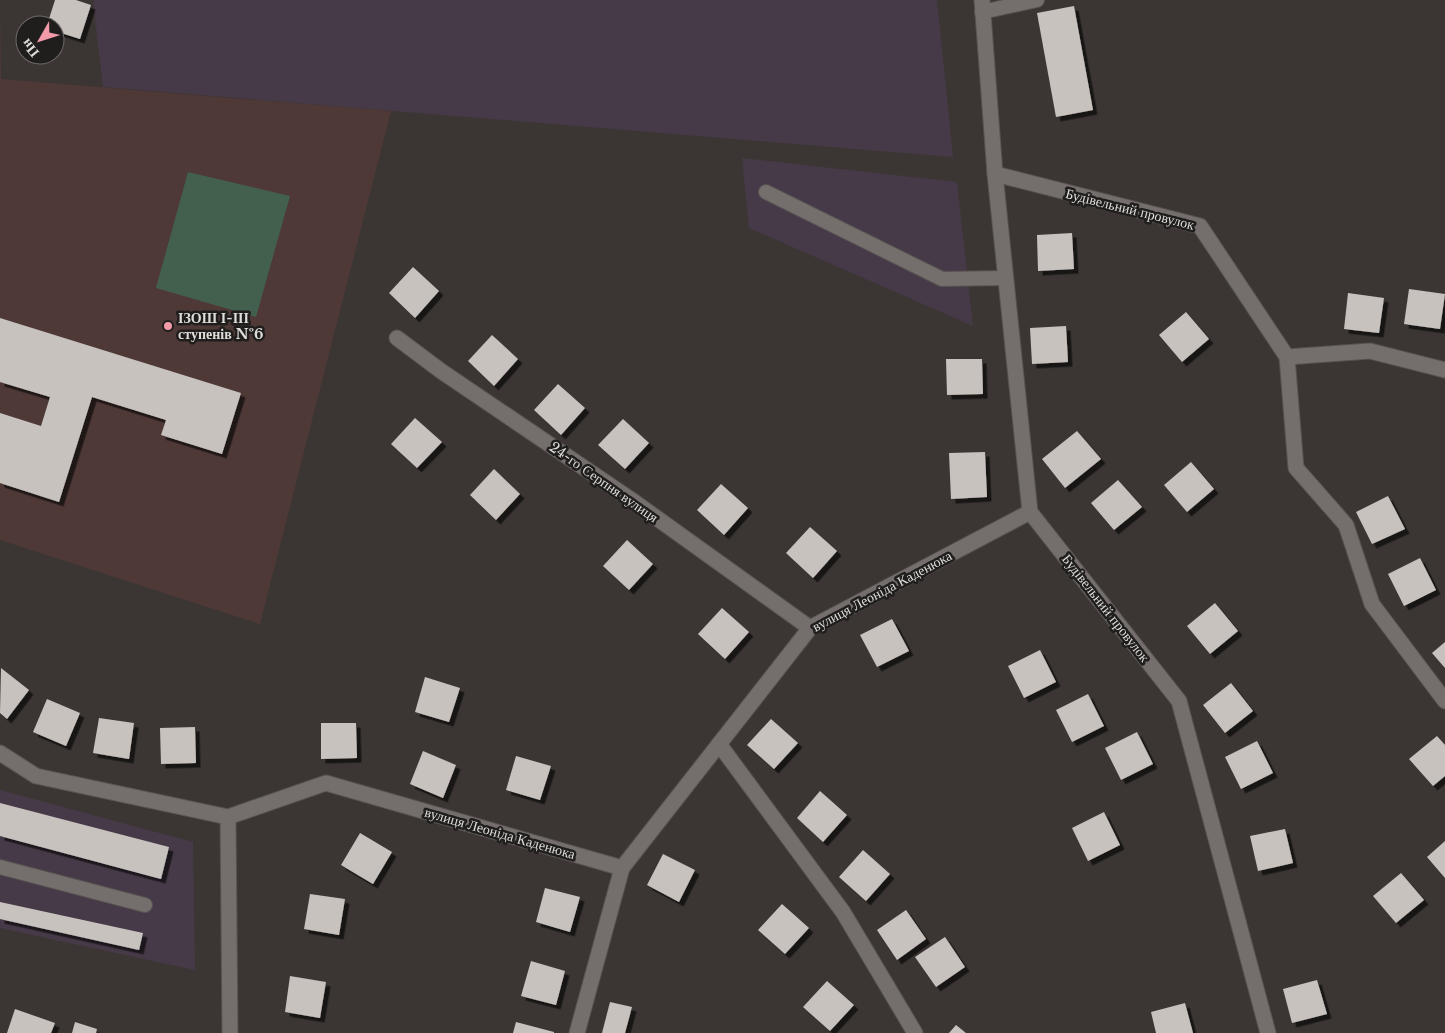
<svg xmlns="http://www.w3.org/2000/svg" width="1445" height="1033" font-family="'Libre Baskerville',serif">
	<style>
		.industrial { fill: #473a48 }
		.education { fill: #4e3937 }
		.green { fill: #43604e }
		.building { fill: #c8c2bf; filter: url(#shadow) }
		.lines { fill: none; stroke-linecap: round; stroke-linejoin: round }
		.lane-casing { stroke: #575351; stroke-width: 16 }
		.street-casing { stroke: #575351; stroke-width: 17 }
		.lane { stroke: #746f6c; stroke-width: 14 }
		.street { stroke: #746f6c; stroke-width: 15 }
		.poi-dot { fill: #f39aa8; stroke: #201e1d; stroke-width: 2 }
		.labels { text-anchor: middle; stroke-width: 5; stroke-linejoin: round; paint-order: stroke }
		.street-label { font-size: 14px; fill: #dfdddb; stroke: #201e1d }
		.poi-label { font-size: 14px; font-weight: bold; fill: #dfdddb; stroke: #201e1d; text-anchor: start }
	</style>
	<defs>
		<filter id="shadow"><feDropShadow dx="4.5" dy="4.5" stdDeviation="0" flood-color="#0009"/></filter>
	</defs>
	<rect width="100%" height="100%" fill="#3b3634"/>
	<g class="industrial">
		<path d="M93 0H937L953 157 103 87Z"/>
		<path d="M742 158 957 182 973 326 749 228Z"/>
		<path d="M0 790 193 842 195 970 0 928Z"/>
	</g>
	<path class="education" d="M0 0 1 79 391 111 260 624 0 540Z"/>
	<path class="green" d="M188 172 290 196 256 317 156 288Z"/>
	<g class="building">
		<path d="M55 0H76L91 5 80 39 55 31V25H47Z"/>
		<path d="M1074 6 1093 110 1056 117 1037 13Z"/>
		<path d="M1072 233 1074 269 1038 271 1037 235Z"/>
		<path d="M413 267 439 291 415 318 389 293Z"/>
		<path d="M1409 289 1445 294 1440 329 1404 324Z"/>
		<path d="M1348 293 1384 298 1379 333 1344 329Z"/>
		<path d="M1186 312 1209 339 1182 362 1159 335Z"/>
		<path d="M0 318 241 393 222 454 161 435 166 420 92 397 59 502 0 483V413L41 426 50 397 0 382Z"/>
		<path d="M1066 326 1068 362 1032 364 1030 328Z"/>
		<path d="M492 335 518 359 494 386 468 361Z"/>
		<path d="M946 359H982L983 394 947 395Z"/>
		<path d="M558 384 585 408 561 435 534 410Z"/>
		<path d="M415 418 442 442 417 468 391 444Z"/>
		<path d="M623 419 649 443 625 469 598 445Z"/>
		<path d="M1077 431 1101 459 1065 488 1042 459Z"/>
		<path d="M985 452 987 497 951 499 949 453Z"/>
		<path d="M1191 462 1214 489 1187 512 1164 485Z"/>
		<path d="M494 469 520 494 496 520 470 495Z"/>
		<path d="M1118 480 1142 507 1114 530 1091 503Z"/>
		<path d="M721 484 748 508 724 535 697 510Z"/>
		<path d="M1388 496 1405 529 1372 544 1356 512Z"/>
		<path d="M810 527 837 551 813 578 786 553Z"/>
		<path d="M627 540 653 564 629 590 603 566Z"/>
		<path d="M1420 558 1436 590 1404 606 1388 574Z"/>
		<path d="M1215 603 1238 631 1210 654 1187 626Z"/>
		<path d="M722 608 749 632 725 659 698 634Z"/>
		<path d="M892 619 909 651 877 667 860 635Z"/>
		<path d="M1445 642V668L1432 653Z"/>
		<path d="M1040 650 1056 682 1024 698 1008 666Z"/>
		<path d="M1 668 29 690 7 719 0 713Z"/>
		<path d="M425 677 460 688 449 722 415 712Z"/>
		<path d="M1231 683 1253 711 1225 733 1203 705Z"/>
		<path d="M1088 694 1104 726 1072 742 1056 710Z"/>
		<path d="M47 699 80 713 66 746 33 732Z"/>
		<path d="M99 718 134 723 129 759 93 753Z"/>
		<path d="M771 719 798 743 774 769 747 745Z"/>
		<path d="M321 723H356L357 758 321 759Z"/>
		<path d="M195 727 196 763 161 764 160 728Z"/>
		<path d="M1137 732 1153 764 1121 780 1105 748Z"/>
		<path d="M1437 736 1445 745V776L1433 786 1409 759Z"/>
		<path d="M1257 741 1273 773 1241 789 1225 757Z"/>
		<path d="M423 751 456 765 443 798 410 784Z"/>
		<path d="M516 756 551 766 540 800 506 790Z"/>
		<path d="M820 791 847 815 823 842 797 818Z"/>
		<path d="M0 803 169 847 161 879 0 836Z"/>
		<path d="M1104 812 1120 845 1088 861 1072 828Z"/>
		<path d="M1285 829 1293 863 1258 871 1250 836Z"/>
		<path d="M360 833 392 852 373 884 341 865Z"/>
		<path d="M1445 841V878L1427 857Z"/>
		<path d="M863 850 890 874 866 901 839 877Z"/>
		<path d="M663 854 695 870 679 902 647 885Z"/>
		<path d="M1401 873 1424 900 1396 923 1373 896Z"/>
		<path d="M545 888 580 897 570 932 536 922Z"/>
		<path d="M310 894 345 899 339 935 304 929Z"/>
		<path d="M0 902 143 933 139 950 0 919Z"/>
		<path d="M782 904 809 928 785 954 758 930Z"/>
		<path d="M906 910 926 939 897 960 877 930Z"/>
		<path d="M945 937 965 967 936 987 915 957Z"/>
		<path d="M531 961 565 971 556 1005 521 996Z"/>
		<path d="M290 976 326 982 320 1018 285 1012Z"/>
		<path d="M1317 980 1327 1014 1292 1023 1283 989Z"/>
		<path d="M827 981 854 1005 830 1031 803 1007Z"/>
		<path d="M610 1002 632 1007 625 1033H602Z"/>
		<path d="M1185 1003 1193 1033H1156L1151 1012Z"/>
		<path d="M15 1009 55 1023 51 1033H7Z"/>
		<path d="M75 1022 97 1029 96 1033H72Z"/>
		<path d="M516 1022 554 1032V1033H513Z"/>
		<path d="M956 1025 966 1033H949Z"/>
	</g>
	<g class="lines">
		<g class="lane-casing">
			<g id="lane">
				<path d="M982 12 1037 0"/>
				<path d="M766 192 942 279 1006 278"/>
				<path d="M0 867 145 905"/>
			</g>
		</g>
		<g class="street-casing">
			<g id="street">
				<path d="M982 0 995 174 1030 512 1179 701 1268 1033"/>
				<path d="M995 174 1200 226 1287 357 1296 468 1346 525 1372 604 1445 701"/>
				<path d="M397 338 441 371 633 501 810 628"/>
				<path d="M1287 357 1370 351 1445 370"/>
				<path d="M719 744 843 912 915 1033"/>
				<path d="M0 753 36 776 228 817 326 783 622 868 810 628 1030 512"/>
				<path d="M228 817 230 1033"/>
				<path d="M577 1033 622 868"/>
			</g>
		</g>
		<use href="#lane" class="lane"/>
		<use href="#street" class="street"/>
	</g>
	<circle class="poi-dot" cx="168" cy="326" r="5"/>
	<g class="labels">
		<g class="street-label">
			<text transform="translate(1130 209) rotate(14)" y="5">Будівельний провулок</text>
			<text transform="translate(604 482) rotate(35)" y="5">24-го Серпня вулиця</text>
			<text transform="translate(882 591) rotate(-28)" y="5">вулиця Леоніда Каденюка</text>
			<text transform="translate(1106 608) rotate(52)" y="5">Будівельний провулок</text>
			<text transform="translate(500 833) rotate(16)" y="5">вулиця Леоніда Каденюка</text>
		</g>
		<g class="poi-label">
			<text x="178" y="323">ІЗОШ І-ІІІ<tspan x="178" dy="16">ступенів №6</tspan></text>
		</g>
	</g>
	<g transform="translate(40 40) rotate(231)"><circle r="24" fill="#201e1d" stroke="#6c6a69"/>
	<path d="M0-4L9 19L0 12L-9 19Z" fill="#f39aa8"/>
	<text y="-8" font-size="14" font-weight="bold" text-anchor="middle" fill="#dfdddb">Пн</text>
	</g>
</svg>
